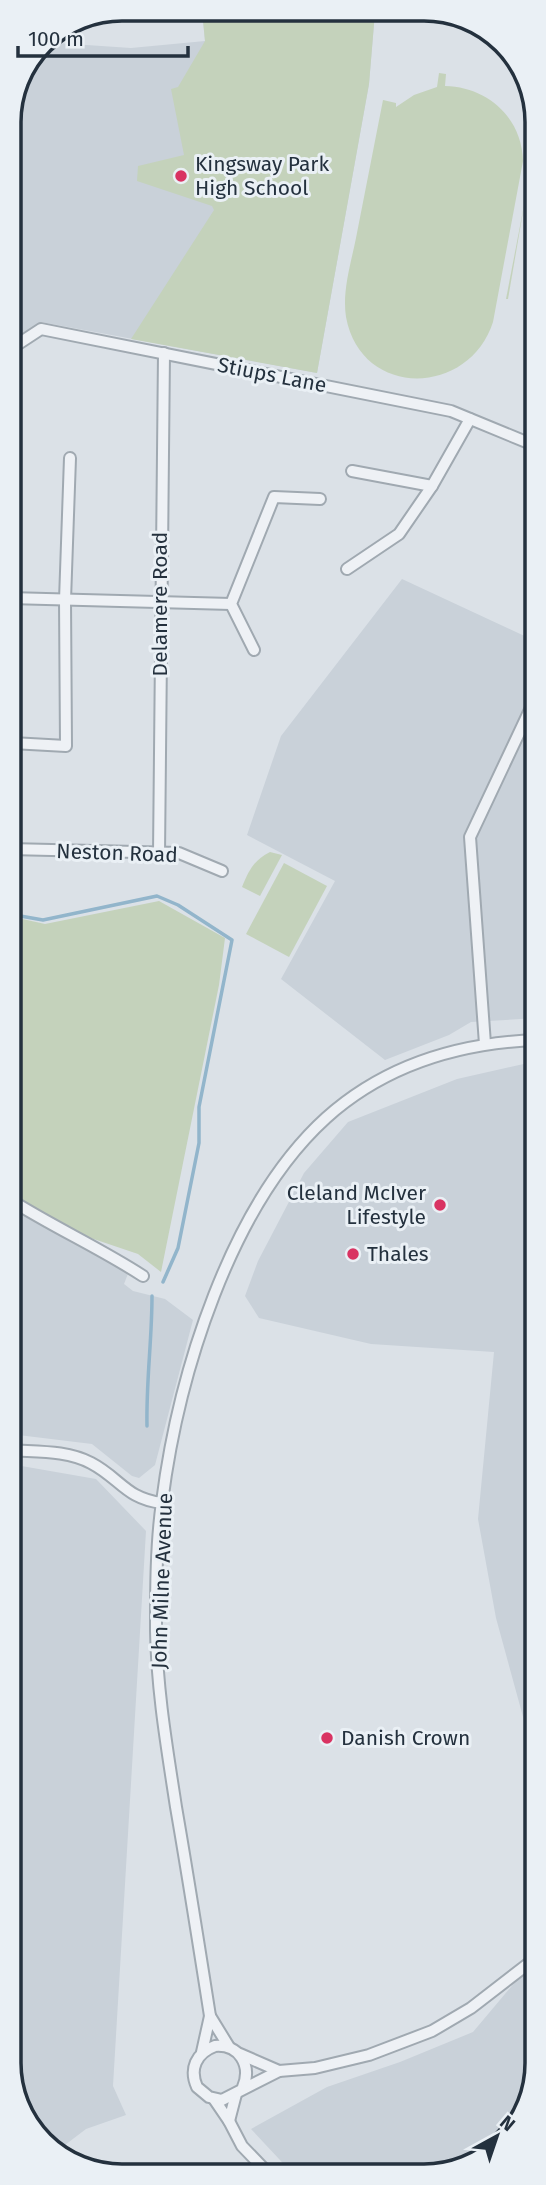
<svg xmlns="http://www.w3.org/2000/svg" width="546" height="2185" font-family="'Fira Sans',sans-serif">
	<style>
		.built { fill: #c9d1d9 }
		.green { fill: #c4d2bb }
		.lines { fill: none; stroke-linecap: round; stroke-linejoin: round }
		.stream { stroke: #92b5cb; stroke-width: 3.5 }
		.minor-casing { stroke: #a0a9b1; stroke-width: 14 }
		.trunk-casing { stroke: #81919f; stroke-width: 21 }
		.minor { stroke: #eef1f5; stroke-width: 10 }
		.trunk { stroke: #fff; stroke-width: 18 }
		.poi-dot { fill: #d93362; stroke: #eaf0f5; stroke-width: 2.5 }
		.labels { text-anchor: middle; stroke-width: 6; stroke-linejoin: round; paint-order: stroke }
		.poi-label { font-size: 21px; fill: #24313e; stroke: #eaf0f5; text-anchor: start }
		.street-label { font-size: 21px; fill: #24313e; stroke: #eaf0f5 }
		.rim { fill: none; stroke: #24313e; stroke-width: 3.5 }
	</style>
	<rect width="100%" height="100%" fill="#dbe1e7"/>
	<g class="built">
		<path d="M202 10 375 12 369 84 317 373 41 322 9 342V115L42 42 131 48 205 41Z"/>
		<path d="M402 579 533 640 536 636 537 1018 471 1022 449 1035 385 1060 281 979 335 881 247 835 281 736Z"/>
		<path d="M537 1061V1755L531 1746 496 1618 478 1519 494 1352 371 1344 259 1318 245 1296 258 1261 304 1173 348 1122 457 1079Z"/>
		<path d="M9 1205 129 1271 124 1284 133 1291 165 1299 193 1320 155 1465 139 1478 132 1476 92 1444 10 1434Z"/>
		<path d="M10 1464 96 1479 146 1531 113 2086 126 2115 86 2129 57 2151 42 2143 10 2078Z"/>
		<path d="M537 1956V2070L509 2138 439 2175H294L251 2129 327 2087 400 2062 473 2032Z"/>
	</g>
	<g class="green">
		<path d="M202 10 375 12 369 84 317 373 131 339 214 210 212 206 137 181 138 166 184 155 171 89 178 87 205 41Z"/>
		<path d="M439 73 446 74 445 86C488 87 522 118 523 161L493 322C469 397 361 399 346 317 342 291 351 263 356 238 365 192 374 146 383 100L396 103V107L414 95 437 87Z"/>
		<path d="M525 200 508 299H506Z"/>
		<path d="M9 811 21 812 18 839 9 838Z"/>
		<path d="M270 852 282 855 260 896 242 887C249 870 254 860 270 852Z"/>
		<path d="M284 863 327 886 289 957 246 934Z"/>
		<path d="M159 901 225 938 219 985 161 1272 138 1254 67 1230 9 1191V916L45 924Z"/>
	</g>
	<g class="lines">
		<g class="stream">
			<path d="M9 914 43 920 157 896 178 905 232 940 199 1107V1143L178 1248 163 1282"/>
			<path d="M147 1426C146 1382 152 1340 152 1296"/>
		</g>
		<g class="minor-casing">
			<g id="minor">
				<path d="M9 350 41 329 451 411 536 446"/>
				<path d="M352 471 432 486"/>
				<path d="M347 569 399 534 432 486 470 419"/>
				<path d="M9 598 231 604"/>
				<path d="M254 650 231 604 274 497 320 499"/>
				<path d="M12 743 66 746 65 600 70 458"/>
				<path d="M9 849 179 853 222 871"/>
				<path d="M159 854 164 353"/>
				<path d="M485 1044 470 837 536 697"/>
				<path d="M9 1199C53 1227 100 1248 143 1276"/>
				<path d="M10 1450C36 1452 67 1450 91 1463 120 1478 126 1499 162 1503"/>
				<path d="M229 2047 210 2016C199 1946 188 1876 176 1807 167 1748 157 1691 156 1631 156 1589 156 1544 162 1502 178 1376 230 1205 326 1118 385 1065 459 1043 537 1040"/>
				<path d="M202 2052 210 2016"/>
				<path d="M240 2054 279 2071"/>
				<path d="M243 2087C252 2065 239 2044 215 2046 196 2053 189 2069 197 2087L209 2097 222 2100 279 2071 315 2068 369 2055 432 2031 471 2008 537 1957"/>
				<path d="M214 2099 229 2121 236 2094"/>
				<path d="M229 2121 242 2146 270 2175"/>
			</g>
		</g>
		<g class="trunk-casing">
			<path id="trunk" d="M507 46 512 55"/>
		</g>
		<use href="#minor" class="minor"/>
		<use href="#trunk" class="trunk"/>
	</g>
	<g class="poi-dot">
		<circle cx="181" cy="176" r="7"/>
		<circle cx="440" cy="1205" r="7"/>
		<circle cx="353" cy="1254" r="7"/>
		<circle cx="327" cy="1738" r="7"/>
	</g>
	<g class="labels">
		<g class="poi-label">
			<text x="195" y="171">Kingsway Park<tspan x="195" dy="24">High School</tspan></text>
			<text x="426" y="1200" text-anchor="end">Cleland McIver<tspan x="426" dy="24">Lifestyle</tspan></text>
			<text x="367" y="1261">Thales</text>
			<text x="341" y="1745">Danish Crown</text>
		</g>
		<g class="street-label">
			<text transform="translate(272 375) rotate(11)" y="7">Stiups Lane</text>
			<text transform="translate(160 604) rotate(-90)" y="7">Delamere Road</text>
			<text transform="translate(117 853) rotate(2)" y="7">Neston Road</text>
			<text transform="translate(162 1581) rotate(-88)" y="7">John Milne Avenue</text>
		</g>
	</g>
	<path d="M0 0H546V2185H0ZM122 21H424A101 101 0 0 1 525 122V2063A101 101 0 0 1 424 2164H122A101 101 0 0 1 21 2063V122A101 101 0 0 1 122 21Z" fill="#eaf0f5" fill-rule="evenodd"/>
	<path class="rim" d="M122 21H424A101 101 0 0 1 525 122V2063A101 101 0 0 1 424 2164H122A101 101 0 0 1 21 2063V122A101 101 0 0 1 122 21Z"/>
	<g transform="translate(497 2136) rotate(40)" stroke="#eaf0f5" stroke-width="5" paint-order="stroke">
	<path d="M0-5L12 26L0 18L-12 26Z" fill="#24313e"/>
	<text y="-10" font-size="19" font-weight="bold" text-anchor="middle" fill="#24313e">N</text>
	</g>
	<path d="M18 46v10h170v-10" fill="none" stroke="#24313e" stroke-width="3.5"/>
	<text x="28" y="46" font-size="21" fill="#24313e" stroke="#eaf0f5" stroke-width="5" paint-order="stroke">100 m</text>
</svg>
